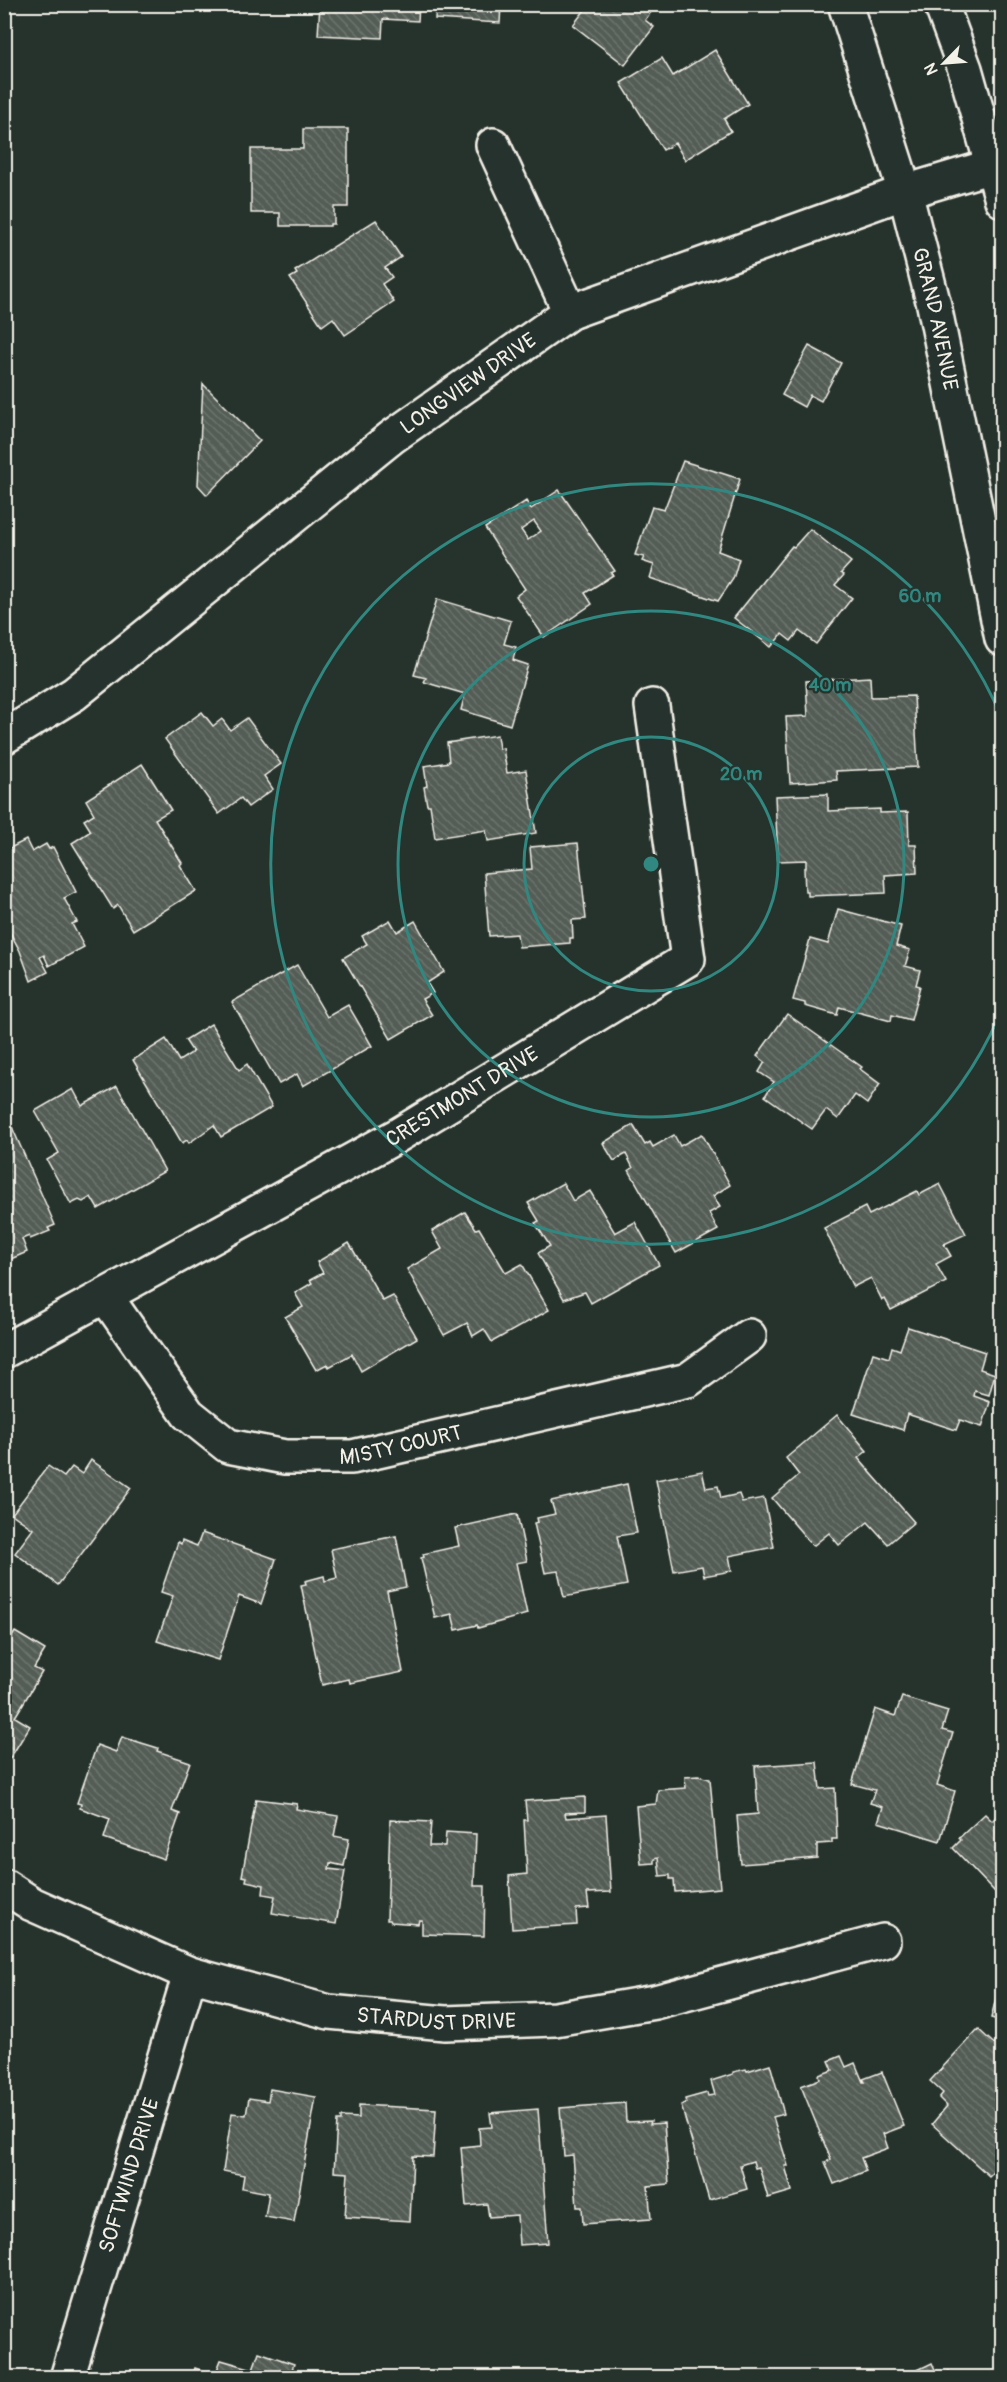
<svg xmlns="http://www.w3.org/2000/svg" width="1007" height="2382" font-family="Pangolin,sans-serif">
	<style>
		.building { fill: url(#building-back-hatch); stroke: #f4f1e8; stroke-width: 1.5; fill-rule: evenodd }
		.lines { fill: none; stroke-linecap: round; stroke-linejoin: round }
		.minor-casing { stroke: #f4f1e8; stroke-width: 38 }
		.primary-casing { stroke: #f4f1e8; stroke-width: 38 }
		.minor { stroke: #26332d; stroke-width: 33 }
		.primary { stroke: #26332d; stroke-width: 33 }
		.ring { fill: none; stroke: #318880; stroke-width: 3 }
		.labels { text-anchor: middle; stroke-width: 4.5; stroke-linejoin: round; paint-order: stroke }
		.street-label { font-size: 21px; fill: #f4f1e8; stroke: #26332d }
		.centre { fill: #318880; stroke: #26332d; stroke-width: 3 }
		.ring-label { font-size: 18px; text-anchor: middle; font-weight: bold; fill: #318880; stroke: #26332d; stroke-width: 4.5; stroke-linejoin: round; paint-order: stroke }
	</style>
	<defs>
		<pattern id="building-back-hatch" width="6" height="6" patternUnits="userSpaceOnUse" patternTransform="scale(1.5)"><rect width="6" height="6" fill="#525c55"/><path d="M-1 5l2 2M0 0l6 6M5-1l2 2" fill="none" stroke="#6c746d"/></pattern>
	</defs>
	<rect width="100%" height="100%" fill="#26332d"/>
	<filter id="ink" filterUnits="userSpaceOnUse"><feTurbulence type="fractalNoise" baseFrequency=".0167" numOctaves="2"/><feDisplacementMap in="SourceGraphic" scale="12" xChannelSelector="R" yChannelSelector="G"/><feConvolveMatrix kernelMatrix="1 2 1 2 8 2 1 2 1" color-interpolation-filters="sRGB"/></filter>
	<g filter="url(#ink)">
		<g class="building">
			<path d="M320 4H419L418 21 383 19 382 38 318 35Z"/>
			<path d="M436 4H501L500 23 435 19Z"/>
			<path d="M586 4H657L645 20 654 27 625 65 573 25 588 6Z"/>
			<path d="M715 50 748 104 724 119 731 131 685 160 675 143 663 150 621 83 662 58 673 76Z"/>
			<path d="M303 129H348V207H334V224H330V226H280V213H251V149H303Z"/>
			<path d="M376 220 401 257 385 268 392 277 382 284 394 302 345 335 333 318 322 326 290 278 297 274 295 271Z"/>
			<path d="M809 346 841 363 821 401 810 395 804 407 782 395Z"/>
			<path d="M203 384 260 441 207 495 198 485Z"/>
			<path d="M683 461 740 479 718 551 739 559 733 579 718 601 650 578 654 565 642 561 644 557 635 555 652 507 664 510Z"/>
			<path d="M559 490 615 571 611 573 613 575 585 593 592 604 544 637 516 596 525 589 485 528 526 501 531 509ZM534 521 541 531 528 540 521 530Z"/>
			<path d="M810 529 851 562 841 573 844 575 835 585 852 598 816 644 799 631 791 641 782 634 771 647 734 618 792 546 794 547Z"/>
			<path d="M437 599 511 621 504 644 516 647 513 660 528 665 510 725 461 710 465 694 424 682 426 678 414 675Z"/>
			<path d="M870 677 871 697 914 696 918 767 836 771 837 780 790 783 786 717 808 716 806 681Z"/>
			<path d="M202 712 213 726 222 719 230 730 247 718 281 764 264 776 273 789 248 807 241 798 219 814 165 739Z"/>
			<path d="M497 735 499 749 503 748 507 773 526 770 536 833 488 841 486 830 435 838 430 805H427L424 787 427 786 424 766 449 762 447 743Z"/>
			<path d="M142 764 171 810 155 819 182 863 180 865 196 891 133 930 118 905 113 909 72 843 91 831 84 820 94 814 86 800Z"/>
			<path d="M828 794V811L880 809V813L908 812 909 845H916L917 873 885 875 886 893 808 896V892H805L804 868H806V860L778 861 775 796Z"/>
			<path d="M26 840 32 852 46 844 49 849 53 847 76 892 64 898 77 922 72 924 84 947 49 966 44 955 40 957 48 972 31 981 20 951 4 921V851Z"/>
			<path d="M578 843 586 919 572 920 573 938H570V943L519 947 517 934 489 936 484 873 532 869 530 847Z"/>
			<path d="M838 909 901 926 896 946 910 950 905 966 920 970 916 985 920 986 911 1020 892 1015 891 1021 839 1007 837 1015 805 1006V1003L793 1000 810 939 828 944Z"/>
			<path d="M390 920 397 932 415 921 444 972 427 983 433 993 422 999 432 1015 391 1039 343 958 367 944 362 936Z"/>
			<path d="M297 965 327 1017 348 1005 372 1046 303 1086 297 1074 279 1084 232 1002Z"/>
			<path d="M787 1014 862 1067 860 1069 880 1084 867 1104 855 1095 838 1119 826 1110 812 1129 765 1096 774 1082 759 1072 765 1062 757 1056Z"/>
			<path d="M211 1024 239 1070 247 1064 272 1107 221 1137 214 1125 189 1143 187 1140 182 1143 133 1060 166 1039 179 1061 193 1052 185 1040Z"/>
			<path d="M117 1086 165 1171 98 1209 91 1197 83 1202 79 1200 71 1204 47 1160 59 1153 35 1111 73 1089 82 1106Z"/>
			<path d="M5 1111 55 1225 48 1228 50 1231 30 1239 29 1236 22 1239 27 1252 6 1261 4 1264Z"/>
			<path d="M633 1125 645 1145 650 1142 653 1147 674 1135 680 1146 702 1134 730 1185 713 1196 720 1207 709 1213 718 1230 676 1253 629 1170 633 1168 626 1154 614 1161 603 1143Z"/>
			<path d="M563 1183 573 1201 590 1191 615 1233 635 1222 659 1265 591 1303 585 1292 564 1299 538 1253 550 1246 535 1223 539 1221 528 1203Z"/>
			<path d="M940 1184 966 1234 944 1244 951 1256 936 1264 946 1282 891 1310 885 1299 882 1300 871 1278 853 1287 824 1228 865 1207 869 1215 917 1191 919 1195Z"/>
			<path d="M465 1212 476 1229 479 1228 506 1273 522 1264 549 1310 492 1342 484 1329 473 1336 467 1323 444 1335 407 1269 442 1249 432 1231Z"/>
			<path d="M349 1243 383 1301 393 1296 417 1338 361 1371 352 1354 329 1367 327 1364 316 1370 285 1317 303 1307 295 1293 312 1283 310 1280 323 1273 317 1262Z"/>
			<path d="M908 1327 985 1352 980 1369 995 1374 989 1395 975 1391 974 1396 990 1402 982 1427 960 1420 956 1430 907 1414 903 1430 853 1414 873 1353 889 1358 892 1347 900 1350Z"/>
			<path d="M837 1415 867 1451 858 1458 914 1522 888 1544 868 1522 839 1545 829 1533 813 1546 772 1498 799 1475 786 1458Z"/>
			<path d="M91 1460 131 1488 58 1585 15 1553 33 1529 12 1514 48 1466 64 1477 72 1467 82 1474Z"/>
			<path d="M702 1471 706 1488 718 1486 721 1498 739 1494 742 1502 764 1498 774 1547 729 1556 732 1571 704 1576 702 1566 674 1571 656 1480Z"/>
			<path d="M627 1484 637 1533 617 1536 627 1585 564 1597 558 1571 545 1573 534 1523 538 1522 537 1518 555 1514 551 1501Z"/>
			<path d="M517 1514 527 1561 516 1563 527 1614 478 1628 477 1625 456 1630 452 1614 435 1618 421 1558 424 1557 423 1554 459 1546 455 1528Z"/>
			<path d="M202 1533 276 1559 261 1604 239 1596 218 1660 157 1641 173 1596 161 1592 178 1542 181 1544 182 1540 197 1546Z"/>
			<path d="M396 1536 406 1587 387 1591 403 1672 350 1683 349 1679 322 1685 301 1585 306 1584 305 1581 324 1576 325 1581 337 1578 331 1549Z"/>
			<path d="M15 1632 45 1650 34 1668 42 1672 15 1717 30 1726 4 1768V1645L6 1646Z"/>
			<path d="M902 1697 948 1711 942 1730 953 1733 937 1785 955 1791 940 1841 878 1822 883 1807 870 1803 875 1790 852 1784 875 1709 895 1716Z"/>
			<path d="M122 1737 158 1748 157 1751 190 1762 172 1811 180 1814 164 1859 104 1838 110 1819 80 1808 81 1804 77 1803 97 1745 116 1752Z"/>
			<path d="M817 1762 820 1789 835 1788 837 1839H832V1843L817 1844V1858L741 1864 737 1816 758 1814 755 1766Z"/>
			<path d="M698 1776 710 1779 720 1888 675 1892 674 1879H670V1875L660 1876 658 1858 654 1859V1863L641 1864 636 1806 656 1804 658 1790 686 1788 685 1777Z"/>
			<path d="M585 1797V1812L565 1813 566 1818 606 1815 611 1892 587 1893 589 1908 576 1909 577 1925 512 1929 509 1876 527 1874 524 1820H527L525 1801Z"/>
			<path d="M256 1799 297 1804 296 1809 338 1816 334 1836 349 1839 344 1866 330 1863 329 1869 345 1871 336 1924 272 1913 275 1896 263 1894 264 1885 246 1881 247 1877 242 1876Z"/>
			<path d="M1002 1811V1888L997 1894 953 1848 961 1840 959 1838 985 1814 992 1821Z"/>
			<path d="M390 1820 431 1822 429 1846H445L446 1832 476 1834 474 1886H485L484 1936 422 1934V1920H419L418 1924 391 1922 390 1920H387Z"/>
			<path d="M1002 1975V2021L991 2018Z"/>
			<path d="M978 2029 1002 2051V2163L989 2176 932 2124 947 2106 939 2098 943 2093 930 2081Z"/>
			<path d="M841 2056 846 2067 855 2063 863 2082H865L863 2079 882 2072 904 2126 883 2134 888 2148 861 2158 866 2171 834 2184 825 2162 831 2160 801 2086 820 2079 819 2075 833 2070 829 2061Z"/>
			<path d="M770 2064 784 2114 773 2117 788 2166H785L792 2191 768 2198 759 2167 755 2168 753 2161 740 2165 747 2189 709 2200 681 2105 686 2103 685 2099 707 2093 708 2096 715 2095 711 2081 733 2074V2072L746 2069 747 2071Z"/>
			<path d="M270 2089 316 2097 294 2222 265 2217 269 2193 242 2188 244 2175 223 2171 232 2113 246 2115 249 2098 268 2101Z"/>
			<path d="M625 2103 626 2122 651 2121 650 2124 664 2123 669 2184 648 2186 651 2219 583 2224 582 2207H577L573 2155 564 2156 560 2108Z"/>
			<path d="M359 2105 436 2109 433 2157 413 2156 410 2221 345 2217 348 2173 334 2172 337 2121H341V2117L359 2118Z"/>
			<path d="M538 2109 548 2243 519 2245 517 2215 489 2217 487 2204 466 2206 461 2147 480 2145 479 2128 492 2127 490 2113Z"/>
			<path d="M259 2352 294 2364 289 2378H192L195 2368 215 2375 221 2360 253 2369Z"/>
			<path d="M932 2363 938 2376 949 2371 951 2378H901Z"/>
		</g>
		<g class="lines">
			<g class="minor-casing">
				<g id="minor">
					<path d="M493 145 570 312"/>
					<path id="s1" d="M4 737 74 694 392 437 570 312 905 192 1002 163"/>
					<path id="s2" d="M106 1297 188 1414 228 1446 285 1457H352L688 1380 749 1336"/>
					<path id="s3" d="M4 1351 395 1137 688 959 652 706"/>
					<path id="s4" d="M4 1886 32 1904 190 1974 329 2012 445 2023 555 2019 655 2002 883 1941"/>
					<path id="s5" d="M67 2378 190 1974"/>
				</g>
			</g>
			<g class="primary-casing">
				<g id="primary">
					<path id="s6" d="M845 4 905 192 934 305 1002 639"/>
					<path d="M941 4 965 69 1002 200"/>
				</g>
			</g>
			<use href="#minor" class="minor"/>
			<use href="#primary" class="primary"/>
		</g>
	</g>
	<g class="ring">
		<circle cx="651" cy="864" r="127"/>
		<circle cx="651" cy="864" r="253"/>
		<path d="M1002 1009A380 380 0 1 1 1002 719"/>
	</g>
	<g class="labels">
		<g class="street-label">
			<text dy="7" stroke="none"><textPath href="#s6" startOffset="328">GRAND AVENUE</textPath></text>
			<text dy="7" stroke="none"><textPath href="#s1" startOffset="584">LONGVIEW DRIVE</textPath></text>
			<text dy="7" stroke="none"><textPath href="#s3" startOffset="524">CRESTMONT DRIVE</textPath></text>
			<text dy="7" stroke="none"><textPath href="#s2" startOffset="369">MISTY COURT</textPath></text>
			<text dy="7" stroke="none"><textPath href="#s4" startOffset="458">STARDUST DRIVE</textPath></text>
			<text dy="7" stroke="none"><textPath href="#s5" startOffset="212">SOFTWIND DRIVE</textPath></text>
		</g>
	</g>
	<circle cx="651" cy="864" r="9" class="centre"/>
	<g class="ring-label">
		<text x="920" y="602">60 m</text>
		<text x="830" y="691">40 m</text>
		<text x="741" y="780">20 m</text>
	</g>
	<rect width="1007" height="2382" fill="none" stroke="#26332d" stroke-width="24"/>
	<rect x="12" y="12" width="983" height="2358" fill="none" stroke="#f4f1e8" stroke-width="2" filter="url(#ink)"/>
	<g transform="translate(944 63) rotate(245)" stroke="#26332d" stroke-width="4.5" paint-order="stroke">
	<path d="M0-4.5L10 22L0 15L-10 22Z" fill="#f4f1e8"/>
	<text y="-9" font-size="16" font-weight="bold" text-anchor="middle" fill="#f4f1e8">N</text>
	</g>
</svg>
